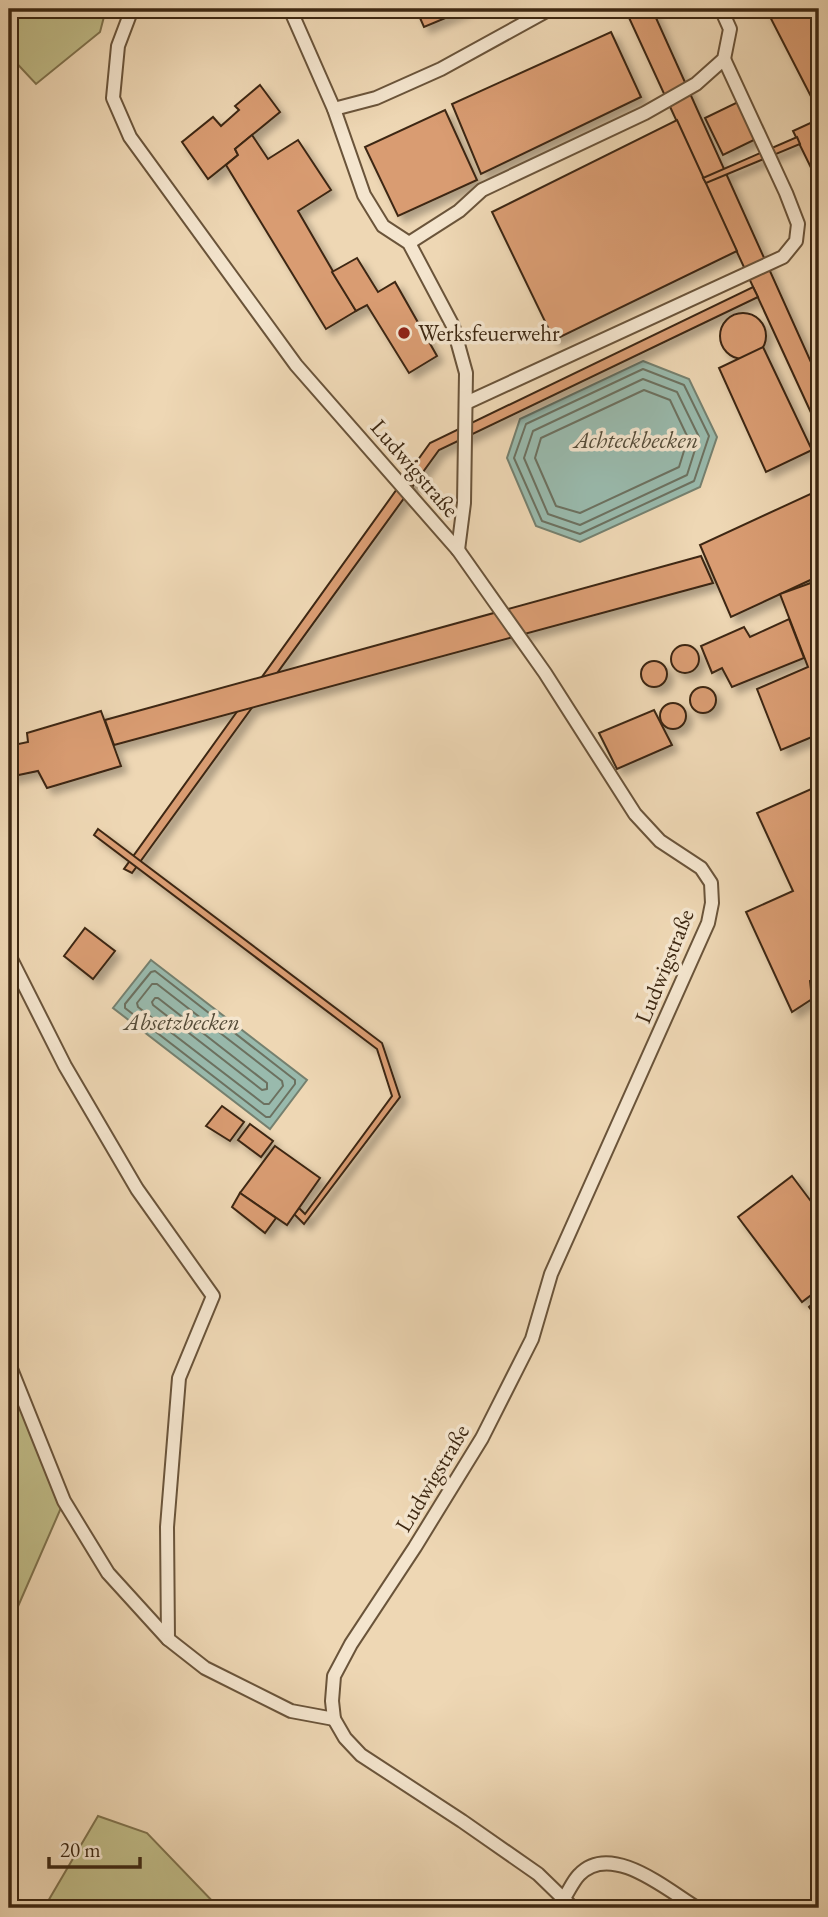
<svg xmlns="http://www.w3.org/2000/svg" width="828" height="1917" font-family="'EB Garamond',serif">
	<style>
		.green { fill: #c0bc88; stroke: #7f724d; stroke-width: 2 }
		.water { fill: #99baad; stroke: #75806f; stroke-width: 2 }
		.lines { fill: none; stroke-linecap: round; stroke-linejoin: round }
		.shore { stroke: #6c7160; stroke-width: 2 }
		.building { fill: #d99c72; stroke: #3e2812; stroke-width: 2; filter: url(#shadow) }
		.lane-casing { stroke: #6a543a; stroke-width: 16 }
		.lane { stroke: #f4e5ce; stroke-width: 12 }
		.poi-dot { fill: #8f2418; stroke: #f4e5ce; stroke-width: 2.5 }
		.labels { text-anchor: middle; stroke-width: 7; stroke-linejoin: round; paint-order: stroke }
		.poi-label { font-size: 23px; fill: #3e2812; stroke: #f4e5ce; text-anchor: start }
		.street-label { font-size: 23px; fill: #3e2812; stroke: #f4e5ce }
		.water-label { font-size: 24px; font-style: italic; fill: #554c39; stroke: #f4e5ce }
	</style>
	<defs>
		<filter id="shadow"><feDropShadow dx="6" dy="6" stdDeviation="3.5" flood-color="#0004"/></filter>
	</defs>
	<rect width="100%" height="100%" fill="#eed7b4"/>
	<filter id="stains"><feTurbulence type="fractalNoise" baseFrequency=".00286" numOctaves="4"/><feColorMatrix values="0 0 0 0 .2 0 0 0 0 .09 0 0 0 0 .02 0 0 0 .5 -.17"/></filter>
	<radialGradient id="worn" r=".72"><stop offset=".6" stop-color="#630" stop-opacity="0"/><stop offset="1" stop-color="#630" stop-opacity=".3"/></radialGradient>
	<g class="green">
		<path d="M9 9H106L100 32 36 84 9 55Z"/>
		<path d="M9 1364 64 1501 9 1627Z"/>
		<path d="M98 1816 147 1833 219 1908H44Z"/>
	</g>
	<g class="water">
		<path d="M643 361 689 379 717 437 700 487 580 542 536 526 507 458 520 419Z"/>
		<path d="M151 960 307 1080 270 1129 113 1008Z"/>
	</g>
	<g class="lines">
		<g class="shore">
			<path d="M643 369 684 385 709 436 694 481 580 534 542 521 514 458 526 424Z"/>
			<path d="M643 379 677 392 699 437 687 475 580 525 548 514 524 458 533 431Z"/>
			<path d="M644 390 670 400 688 438 679 467 580 513 556 506 535 458 541 438Z"/>
			<path d="M155 971 295 1080V1084L270 1117H266L125 1008V1004L151 972Z"/>
			<path d="M152 984H157L282 1081 283 1086 269 1104H264L138 1007 137 1003Z"/>
			<path d="M155 998H158L267 1083V1089L262 1090 153 1005 152 1002Z"/>
		</g>
	</g>
	<g class="building">
		<path d="M416 9H467L424 27Z"/>
		<path d="M625 9H652L819 380V430Z"/>
		<path d="M766 9H819V112Z"/>
		<path d="M611 32 641 97 481 174 452 104Z"/>
		<path d="M260 85 280 112 235 149 238 155 208 179 182 142 213 117 221 126 239 110 235 106Z"/>
		<path d="M740 101 758 138 723 155 705 118Z"/>
		<path d="M445 110 477 180 398 216 365 147Z"/>
		<path d="M819 119V184L793 131Z"/>
		<path d="M677 120 737 251 554 340 492 212Z"/>
		<path d="M252 135 268 159 298 140 331 190 298 211 356 311 326 329 226 165 238 155 235 149Z"/>
		<path d="M797 137 800 144 706 183 703 178Z"/>
		<path d="M357 258 378 292 395 282 437 356 409 373 367 305 356 311 332 272Z"/>
		<path d="M753 287 758 297 439 450 132 873 124 869 430 443Z"/>
		<circle cx="743" cy="336" r="23"/>
		<path d="M763 347 812 450 766 472 719 368Z"/>
		<path d="M819 490V576L731 617 700 545Z"/>
		<path d="M701 556 713 583 114 745 105 720Z"/>
		<path d="M819 580V734L781 750 757 689 808 667 780 594Z"/>
		<path d="M789 619 804 658 732 687 722 668 712 673 701 646 744 627 750 637Z"/>
		<circle cx="685" cy="659" r="14"/>
		<circle cx="654" cy="674" r="13"/>
		<circle cx="703" cy="700" r="13"/>
		<circle cx="673" cy="716" r="13"/>
		<path d="M654 710 672 745 617 769 599 733Z"/>
		<path d="M101 711 121 766 47 788 38 771 9 777V746L28 742 27 733Z"/>
		<path d="M818 786 819 978 810 981 812 999 792 1012 746 912 793 891 757 813Z"/>
		<path d="M98 829 382 1043 400 1097 304 1224 294 1214 299 1208 305 1214 392 1096 377 1049 94 835Z"/>
		<path d="M85 928 115 951 93 979 64 956Z"/>
		<path d="M222 1106 244 1122 230 1141 206 1126Z"/>
		<path d="M250 1124 273 1141 261 1157 238 1140Z"/>
		<path d="M275 1146 320 1178 287 1225 240 1193Z"/>
		<path d="M792 1176 819 1212V1289L802 1302 738 1217Z"/>
		<path d="M240 1193 276 1218 265 1233 232 1207Z"/>
		<path d="M819 1298V1321L809 1307Z"/>
	</g>
	<g class="lines">
		<g class="lane-casing">
			<g id="lane">
				<path d="M132 9 118 46 113 98 130 137 296 365 458 550 545 673 635 814 660 841 701 868 711 883 712 903 708 923 551 1274 532 1339 482 1438 415 1547 351 1644 334 1676 332 1701 334 1719 345 1738 361 1755 462 1821 538 1874 573 1908"/>
				<path d="M290 9 334 109 364 195 383 226 409 243 453 326 466 373 464 503 458 550"/>
				<path d="M334 109 376 98 441 69 550 9"/>
				<path d="M409 243 459 211 482 190 645 113 696 84 724 59 730 29 721 9"/>
				<path d="M466 403 783 257 796 241 798 224 786 193 724 59"/>
				<path d="M9 955 65 1066 137 1189 213 1296 179 1378 167 1527 168 1639"/>
				<path d="M9 1364 64 1501 108 1573 168 1639 205 1668 291 1711 334 1719"/>
				<path d="M564 1898C569 1891 573 1881 579 1875 611 1841 667 1890 697 1908"/>
			</g>
		</g>
		<use href="#lane" class="lane"/>
	</g>
	<circle class="poi-dot" cx="404" cy="333" r="7"/>
	<g class="labels">
		<g class="poi-label">
			<text x="418" y="341">Werksfeuerwehr</text>
		</g>
		<g class="street-label">
			<text transform="translate(415 468) rotate(49)" y="8">Ludwigstraße</text>
			<text transform="translate(664 966) rotate(-68)" y="8">Ludwigstraße</text>
			<text transform="translate(432 1478) rotate(-59)" y="8">Ludwigstraße</text>
		</g>
		<g class="water-label">
			<text x="636" y="448">Achteckbecken</text>
			<text x="182" y="1030">Absetzbecken</text>
		</g>
	</g>
	<rect width="828" height="1917" fill="none" stroke="#eed7b4" stroke-width="35"/>
	<rect x="10" y="10" width="807" height="1896" fill="none" stroke="#3e2812" stroke-width="3.5"/>
	<rect x="18" y="18" width="793" height="1882" fill="none" stroke="#3e2812" stroke-width="2"/>
	<path d="M49 1857v10h91v-10" fill="none" stroke="#3e2812" stroke-width="3.5"/>
	<text x="60" y="1857" font-size="21" fill="#3e2812" stroke="#f4e5ce" stroke-width="5" paint-order="stroke">20 m</text>
	<rect width="100%" height="100%" filter="url(#stains)"/>
	<rect width="100%" height="100%" fill="url(#worn)"/>
</svg>
